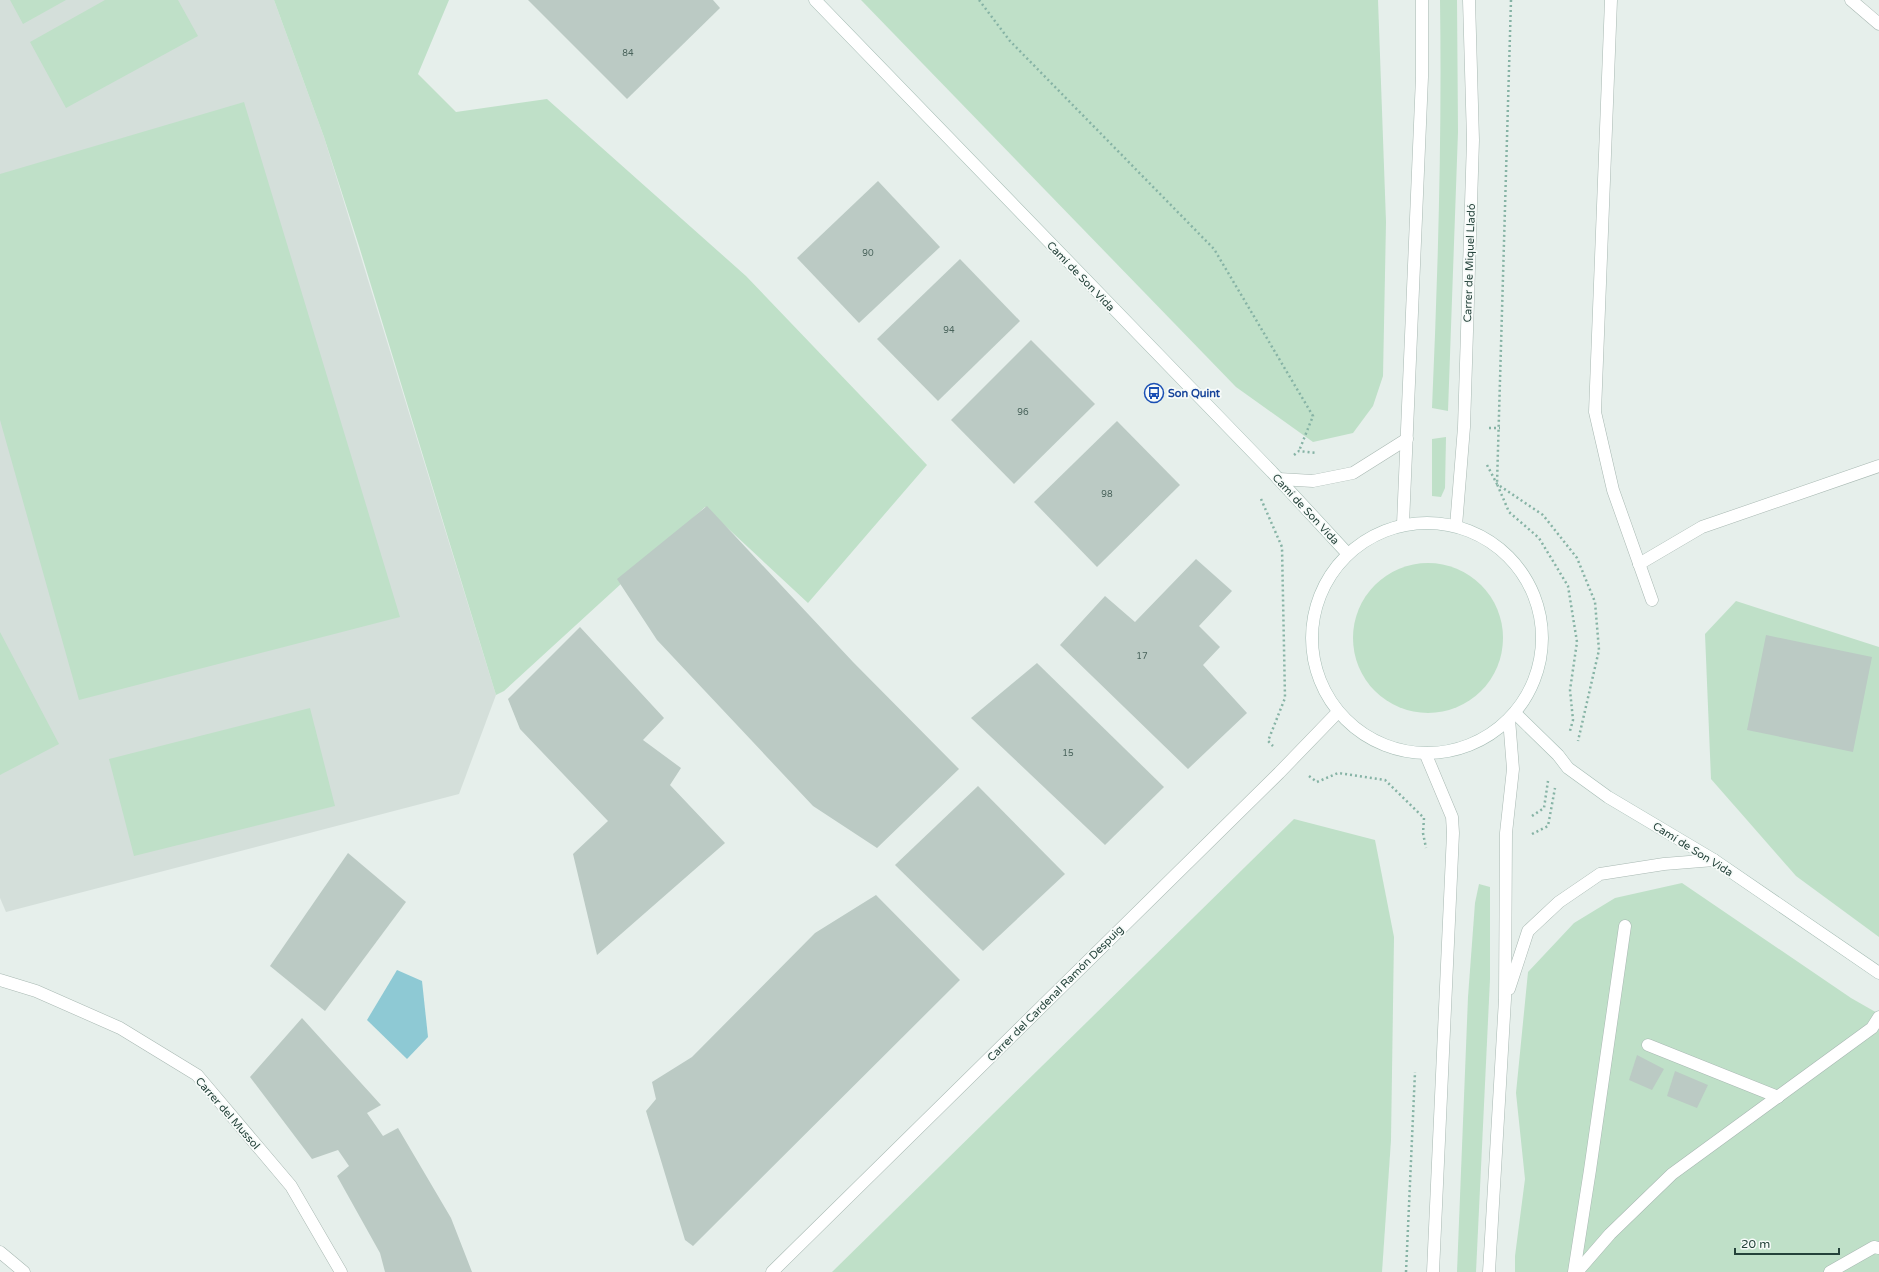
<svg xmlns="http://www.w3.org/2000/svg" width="1879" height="1272" font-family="'Varela Round',sans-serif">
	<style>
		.built { fill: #d4dfda }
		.green { fill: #bfe0c8 }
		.water { fill: #8ec9d4 }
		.building { fill: #bbcac4 }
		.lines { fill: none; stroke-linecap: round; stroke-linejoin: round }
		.lane-casing { stroke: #a8b8b2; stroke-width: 13 }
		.street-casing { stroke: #a8b8b2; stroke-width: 13 }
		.secondary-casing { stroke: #a4bbb3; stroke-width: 13 }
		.path { stroke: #86b3a5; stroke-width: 2.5; stroke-dasharray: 2 3; stroke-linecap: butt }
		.lane { stroke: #fff; stroke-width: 12 }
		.street { stroke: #fff; stroke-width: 12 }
		.secondary { stroke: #fff; stroke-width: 12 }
		.labels { text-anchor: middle; stroke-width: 3.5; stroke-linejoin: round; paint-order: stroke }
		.number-label { font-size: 9px; fill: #4a645c }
		.street-label { font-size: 11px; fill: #24423a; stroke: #f7fbf9 }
		.transit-label { font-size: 11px; font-weight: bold; fill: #164399; stroke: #f7fbf9; text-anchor: start }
	</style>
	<rect width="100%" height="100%" fill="#e6efeb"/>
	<path class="built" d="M0 0H274L324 137 496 695 459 794 6 912 0 898Z"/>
	<g class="green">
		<path d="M10 0H66L23 24Z"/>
		<path d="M105 0H178L198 36 66 108 30 42Z"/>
		<path d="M274 0H449L418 74 456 112 547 99 746 276 927 465 808 603 705 507 504 691 496 695 359 246 324 137Z"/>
		<path d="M861 0H1378L1386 222 1383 376 1373 406 1353 433 1313 442 1236 387Z"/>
		<path d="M1440 0H1457L1458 132 1448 411 1432 408C1438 272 1442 136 1440 0Z"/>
		<path d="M244 102 400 617 79 700 0 420V174Z"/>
		<path d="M1446 437 1445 488 1441 497 1432 496V439Z"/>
		<circle cx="1428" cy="638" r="75"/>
		<path d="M1736 601 1879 647V937L1796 876 1711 779 1705 634Z"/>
		<path d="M0 632 59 744 0 775Z"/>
		<path d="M310 708 335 806 134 856 109 759Z"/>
		<path d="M1294 819 1375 840 1394 937 1391 1140 1382 1272H832Z"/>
		<path d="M1682 883 1851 998 1879 1014V1272H1515V1256L1525 1179 1516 1093 1528 972 1574 923 1615 898Z"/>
		<path d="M1479 884 1490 887V979L1476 1272H1457L1468 997 1475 903Z"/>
	</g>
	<path class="water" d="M397 970 422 981 428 1037 407 1059 367 1020Z"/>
	<g class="building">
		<path d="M528 0H713L720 8 627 99Z"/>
		<path d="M878 181 940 247 859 323 797 258Z"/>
		<path d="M960 259 1020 321 938 401 877 339Z"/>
		<path d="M1031 340 1095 404 1014 484 951 420Z"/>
		<path d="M1117 421 1180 485 1097 567 1034 502Z"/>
		<path d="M707 506 853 662 959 769 877 848 813 806 657 640 617 579Z"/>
		<path d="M1196 559 1232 591 1199 626 1220 647 1203 665 1247 713 1188 769 1060 645 1105 596 1135 622Z"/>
		<path d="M580 627 664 718 643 740 681 768 670 785 725 843 597 955 573 854 608 821 520 729 508 699Z"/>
		<path d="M1766 635 1872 657 1853 752 1747 730Z"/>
		<path d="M1037 663 1164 787 1105 845 971 718Z"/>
		<path d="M978 786 1065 874 983 951 895 865Z"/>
		<path d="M348 853 406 902 325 1011 270 966Z"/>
		<path d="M876 895 960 980 693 1246 685 1240 646 1111 656 1099 652 1082 692 1057 815 933Z"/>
		<path d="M302 1018 381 1105 367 1113 383 1136 398 1128 451 1218 472 1272H385L380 1253 337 1176 349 1166 338 1150 312 1159 250 1077Z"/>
		<path d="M1637 1055 1664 1069 1652 1090 1629 1080Z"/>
		<path d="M1675 1071 1708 1085 1697 1108 1667 1096Z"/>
	</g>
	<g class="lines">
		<g class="lane-casing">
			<g id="lane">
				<path d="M1611 0 1595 412 1613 490 1652 600"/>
				<path d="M1851 0 1879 24"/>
				<path d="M1639 564 1702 527 1879 466"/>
				<path d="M1648 1045 1778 1097"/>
				<path d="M1574 1272 1590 1170 1625 926"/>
				<path d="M1830 1272 1874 1247 1879 1248"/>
			</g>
		</g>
		<g class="street-casing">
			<g id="street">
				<path d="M1279 479 1313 481 1353 473 1407 439"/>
				<path d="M1403 524 1422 77V0"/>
				<path d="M1456 526 1464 427 1473 140 1469 0"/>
				<path d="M1426 755 1452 817 1453 833 1433 1272"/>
				<path d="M0 980 36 991 120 1028 197 1075 291 1186 341 1272"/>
				<path d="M1509 989 1528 931 1559 902 1600 874 1664 864 1714 860"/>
				<path d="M0 1252 24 1272"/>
				<path d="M772 1272 1279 773 1337 713"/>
				<path d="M1489 1272 1505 999 1506 833 1513 769 1509 719"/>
				<path d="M1577 1272 1610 1234 1672 1174 1872 1028 1879 1017"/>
			</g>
		</g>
		<g class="secondary-casing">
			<g id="secondary">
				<path d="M815 0 1272 472 1347 553"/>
				<circle cx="1427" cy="638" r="115"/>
				<path d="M1516 714 1558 755 1568 768 1608 797 1714 860 1879 973"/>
			</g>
		</g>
		<g class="path">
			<path d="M979 0 1010 41 1214 249 1313 416 1299 451"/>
			<path d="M1511 0 1497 484 1509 512 1539 538 1568 586 1577 642 1570 690 1573 720 1570 731"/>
			<path d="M1489 428H1500"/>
			<path d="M1294 455 1299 451 1317 453"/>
			<path d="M1487 465 1497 484 1543 515 1577 558 1595 602 1599 650 1578 741"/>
			<path d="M1261 499 1282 547 1285 698 1268 741 1273 746"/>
			<path d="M1309 776 1317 782 1338 773 1385 780 1424 818"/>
			<path d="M1532 816 1544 808 1548 781"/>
			<path d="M1424 818 1423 833 1426 848"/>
			<path d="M1532 834 1548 826 1555 788"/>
			<path d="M1406 1272 1415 1072"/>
		</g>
		<use href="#lane" class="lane"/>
		<use href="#street" class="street"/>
		<use href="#secondary" class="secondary"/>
	</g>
	<defs>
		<g id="bus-ring" transform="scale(1)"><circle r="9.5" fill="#f7fbf9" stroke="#1a4fb4" stroke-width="1.5"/><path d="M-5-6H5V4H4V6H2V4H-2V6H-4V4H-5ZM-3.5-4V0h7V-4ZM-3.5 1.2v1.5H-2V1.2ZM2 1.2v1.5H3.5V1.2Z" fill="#1a4fb4"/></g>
	</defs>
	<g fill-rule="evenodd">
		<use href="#bus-ring" x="1154" y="393"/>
	</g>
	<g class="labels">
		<g class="number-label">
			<text x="628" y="56">84</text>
			<text x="868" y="256">90</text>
			<text x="949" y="333">94</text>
			<text x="1023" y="415">96</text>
			<text x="1107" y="497">98</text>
			<text x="1142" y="659">17</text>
			<text x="1068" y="756">15</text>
		</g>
		<g class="street-label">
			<text transform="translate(1469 263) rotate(-88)" y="4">Carrer de Miquel Lladó</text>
			<text transform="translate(1081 276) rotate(46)" y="4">Camí de Son Vida</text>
			<text transform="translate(1306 509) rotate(47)" y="4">Camí de Son Vida</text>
			<text transform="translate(1693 849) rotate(32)" y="4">Camí de Son Vida</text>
			<text transform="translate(1055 993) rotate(-45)" y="4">Carrer del Cardenal Ramón Despuig</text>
			<text transform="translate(228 1113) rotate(49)" y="4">Carrer del Mussol</text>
		</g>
		<g class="transit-label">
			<text x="1168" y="397">Son Quint</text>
		</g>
	</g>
	<path d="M1735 1248v6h104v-6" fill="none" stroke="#24423a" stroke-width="2"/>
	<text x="1741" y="1248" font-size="12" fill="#24423a" stroke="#f7fbf9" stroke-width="3" paint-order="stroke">20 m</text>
</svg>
